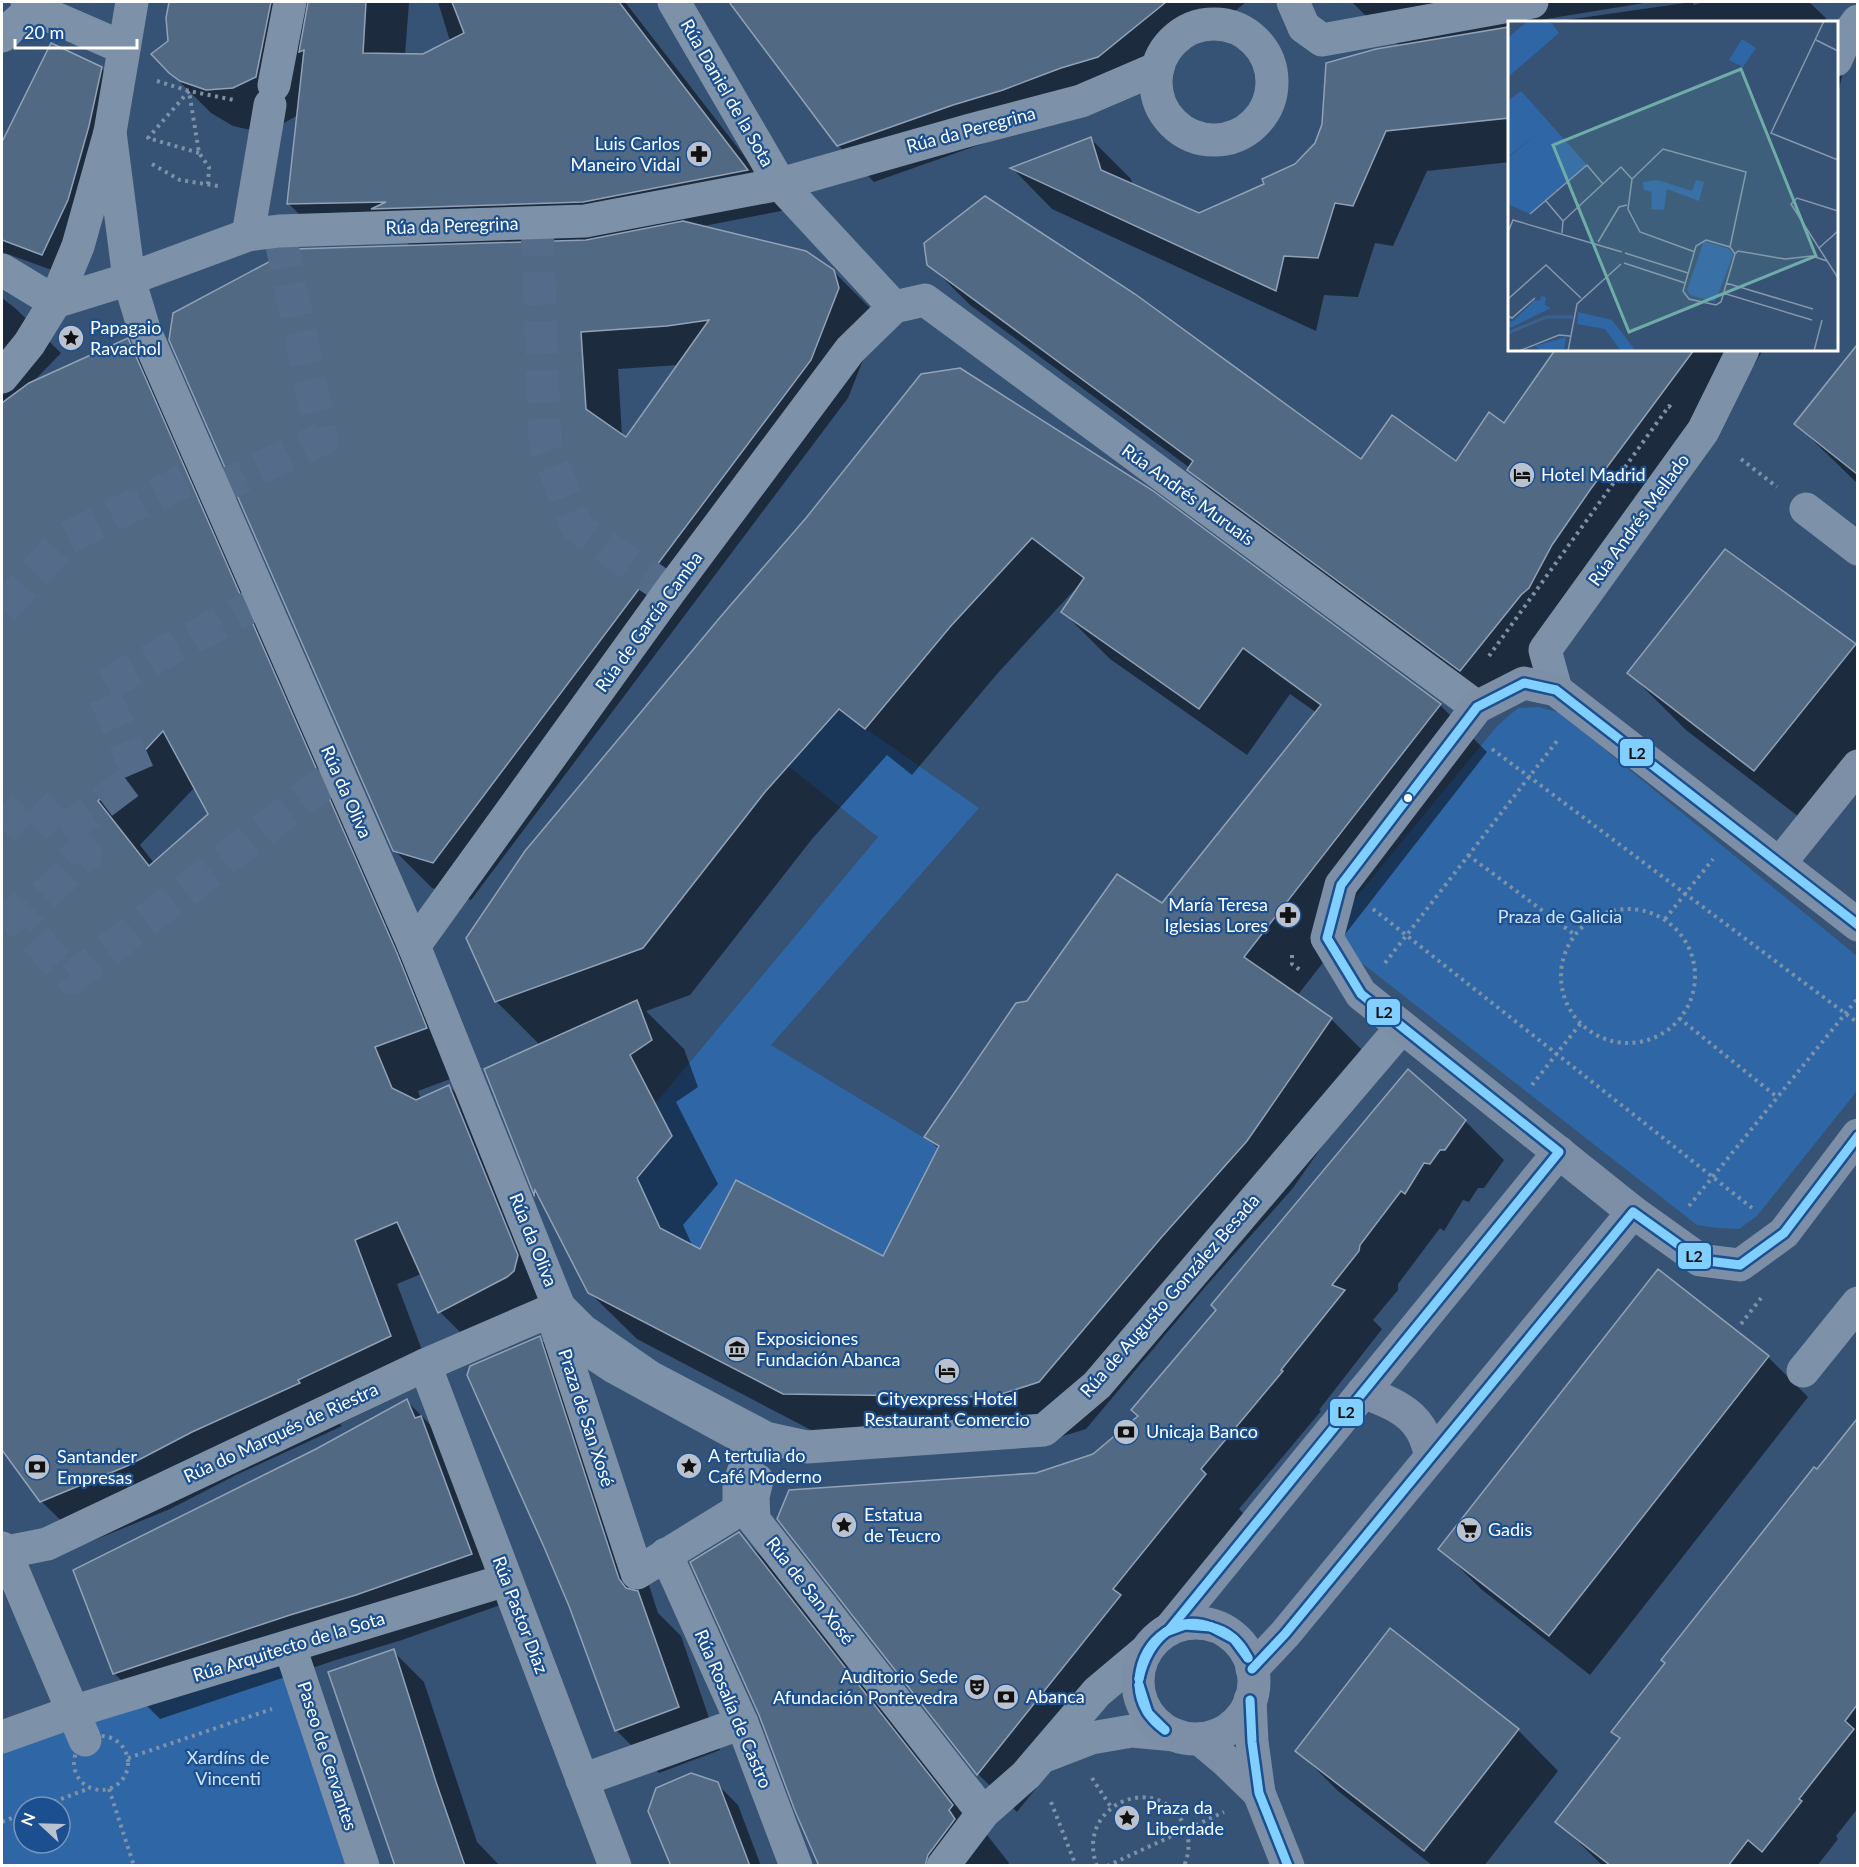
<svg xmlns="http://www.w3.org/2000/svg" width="1859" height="1867" font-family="Lato,sans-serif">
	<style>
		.green { fill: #2f66a5; fill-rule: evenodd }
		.shadow { fill: #0007; fill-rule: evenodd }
		.building { fill: #526984; stroke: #92a2b6; stroke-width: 1.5; fill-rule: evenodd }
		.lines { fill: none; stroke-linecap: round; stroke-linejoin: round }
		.minor-tunnel { stroke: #546c89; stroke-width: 33; stroke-dasharray: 33 16; stroke-linecap: butt }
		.path { stroke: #7d92a8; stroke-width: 4; stroke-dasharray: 3 4.5; stroke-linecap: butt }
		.minor { stroke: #7d92a8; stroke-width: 33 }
		.major { stroke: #7d8ea7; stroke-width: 33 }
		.bus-1-casing { stroke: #1b4f8f; stroke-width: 14 }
		.bus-1 { stroke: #80cfff; stroke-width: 9 }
		.bus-dot { fill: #fff; stroke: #1b4f8f; stroke-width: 2 }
		.labels { text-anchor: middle; stroke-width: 4.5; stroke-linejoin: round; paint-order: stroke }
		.street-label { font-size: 18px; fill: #fff; stroke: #1b4f8f }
		.poi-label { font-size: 18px; fill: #fff; stroke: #1b4f8f; text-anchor: start }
		.park-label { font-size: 18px; fill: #cfe3fa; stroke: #1b4f8f }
		.inset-river { fill: none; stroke: #3b618d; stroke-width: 3 }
		.inset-road { fill: none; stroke: #8697ac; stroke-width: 1.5 }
		.view { fill: #6fada8; fill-opacity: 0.15; stroke: #6fada8; stroke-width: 3 }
		.inset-edge { fill: none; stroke: #fff; stroke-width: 3 }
		.line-badge { stroke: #1b4f8f; stroke-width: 2 }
		.pale-badge-label { font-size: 16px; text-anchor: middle; font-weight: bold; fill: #111 }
	</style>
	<rect width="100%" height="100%" fill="#365274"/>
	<g class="green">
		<path d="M1539 707 1560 713 1857 956V1091L1757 1216 1739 1229 1717 1228 1697 1225 1363 964C1342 945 1337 941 1344 912L1498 725 1518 708Z"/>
		<path d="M839 710 979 808 771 1045 939 1147 883 1256 737 1180 701 1249 662 1229 654 1243 637 1178 655 1104 878 837 788 766Z"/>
		<path d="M290 1647 363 1865H2V1739ZM24 1807H60V1843H24Z"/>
	</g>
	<g class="shadow">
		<path d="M173 2H409L405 55 455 57 438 2H625L786 210 699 227 833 271 871 309 876 327 848 398 471 900 432 888 394 850 411 247 406 242 328 243 289 204 298 115 284 123 260 130 246 129 233 126 211 113 170 72 167 19ZM679 365 626 439 622 436 618 369Z"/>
		<path d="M730 2H1246L1135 93 990 141 874 182 838 145Z"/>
		<path d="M1352 2H1650L1528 22H1510V26L1505 27 1506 29H1510V162L1427 171 1393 246 1375 243 1358 297 1324 295 1316 331 1052 209 1013 169 1091 139 1131 179 1133 186 1199 215 1266 185 1296 165 1401 46 1389 39Z"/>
		<path d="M1692 2 1694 5 1704 2H1809L1826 18V22H1552Z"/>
		<path d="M52 45 101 68 122 89 63 274 2 252V145Z"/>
		<path d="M1836 65 1843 72 1836 102Z"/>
		<path d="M929 264 1361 461 1456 464 1504 425 1556 350H1763L1756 362 1630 530 1569 628 1501 710 1229 510 1189 469 1190 468 970 305Z"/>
		<path d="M2 298 15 308 61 353 33 382 127 340 171 383 469 1072 418 1091 421 1099 449 1086 493 1130 561 1300 483 1355 440 1312 421 1274 397 1284 433 1379 340 1424 342 1426 236 1475 170 1509 85 1544 41 1501 2 1447ZM195 787 210 815 154 863 140 845Z"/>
		<path d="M1858 348V484L1796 424Z"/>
		<path d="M921 375 1440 705 1487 752 1297 996 1331 1019 1378 1066 1293 1188 1206 1286 1086 1429 1040 1443 832 1441 637 1339 589 1292 544 1202 535 1194 486 1070 540 1045 497 1002 468 938 807 519ZM1078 586 1080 588 1063 612 1110 659 1247 755 1290 694 1317 713 1163 905 1028 1002 926 1137 939 1149 884 1258 701 1251 693 1247 683 1225 718 1184 676 1102 698 1087 684 1049 646 1011 690 995 812 839 887 755 912 775 997 674Z"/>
		<path d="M1726 551 1858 648V770L1812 827 1686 730 1629 673Z"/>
		<path d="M1408 1071 1465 1121 1504 1160 1484 1188H1478L1469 1202 1463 1200 1444 1231 1440 1228 1398 1284V1290L1373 1320 1382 1329 1319 1410 1321 1411 1239 1509 1244 1514 1151 1628 1159 1635 1017 1812 978 1774 779 1519 1036 1474 1094 1455 1139 1416 1218 1310Z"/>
		<path d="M539 1338 582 1380 658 1613 681 1636 720 1750 659 1773 616 1730 570 1605Z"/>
		<path d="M1768 1357 1808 1397 1590 1675 1481 1589 1440 1548Z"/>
		<path d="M407 1401 452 1447 517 1599 402 1640 336 1660 160 1719 114 1673 317 1450Z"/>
		<path d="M1858 1421V1808L1836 1836 1838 1839 1817 1866H1603L1557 1821 1621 1739 1613 1731Z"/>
		<path d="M739 1534 796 1591 1009 1863 1007 1866H820Z"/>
		<path d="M1390 1630 1518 1730 1558 1771 1484 1866H1433L1338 1791 1297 1750Z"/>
		<path d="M393 1651 424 1682 477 1842 500 1866H396Z"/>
		<path d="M717 1784 738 1805 761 1866H672Z"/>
	</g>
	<g class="building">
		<path d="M169 2H271L256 77 233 88 206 90 180 81 169 73 151 54 168 41 166 18Z"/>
		<path d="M308 2H366L363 53 423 54 464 33 452 2H619L748 170 583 202 371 209 386 202 287 204 304 50 299 52Z"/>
		<path d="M729 2H1166L1098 57 1061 68 1003 90 953 105 837 146Z"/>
		<path d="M1509 27V118L1386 131 1353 206 1335 203 1318 258 1284 256 1276 291 1010 168 1091 137 1101 170 1199 213 1264 184 1262 179 1295 164 1315 143 1322 124 1326 63 1376 49Z"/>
		<path d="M51 43 102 67 89 126 68 200 42 255 2 240V142Z"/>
		<path d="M985 196 1135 294 1361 459 1392 415 1456 461 1489 412 1504 423 1555 350H1694L1590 490 1552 545 1529 588 1521 595 1460 671 1187 470 1193 461 927 265 924 243Z"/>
		<path d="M683 221 806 251 834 270 839 288 811 360 433 863 393 851 169 340 173 313 293 249 586 240ZM709 320 626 437 586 409 581 332 667 326Z"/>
		<path d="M128 338 397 953 427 1028 375 1047 392 1088 416 1100 449 1085 518 1255 514 1271 507 1277 438 1313 397 1222 355 1240 391 1336 298 1380 300 1383 192 1432 127 1466 40 1502 2 1450V403L29 383ZM163 731 208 814 149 866 98 801Z"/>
		<path d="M1857 345V474L1794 424Z"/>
		<path d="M960 368 1152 490 1441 704 1244 957 1332 1018 1247 1141 1160 1239 1039 1382 992 1397 783 1394 588 1293 535 1190 534 1195 484 1069 637 1000 652 1040 630 1055 672 1136 637 1178 660 1228 700 1249 736 1180 883 1256 939 1146 924 1137 1016 1003 1027 1001 1117 874 1162 903 1321 705 1243 648 1199 709 1061 612 1084 578 1032 538 950 627 865 729 839 709 765 792 643 948 495 1002 466 938 525 851 722 615 806 518 921 374Z"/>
		<path d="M1725 549 1856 644 1754 771 1627 673Z"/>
		<path d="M1408 1069 1466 1120 1445 1150H1440L1430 1164 1424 1163 1405 1194 1401 1191 1360 1245 1359 1251 1332 1285 1345 1290 1281 1370 1283 1371 1201 1469 1206 1474 1113 1589 1121 1595 977 1775 777 1519 789 1490 1036 1473 1093 1454 1138 1416 1131 1410 1216 1310 1211 1305Z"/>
		<path d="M1658 1269 1769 1356 1549 1636 1438 1549Z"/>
		<path d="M540 1336 619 1579 626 1588 638 1591 679 1707 615 1731 569 1606 544 1547 467 1375 470 1366Z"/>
		<path d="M407 1399 415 1418 421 1416 472 1554 356 1595 290 1615 113 1674 73 1570 316 1449Z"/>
		<path d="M1857 1419V1705L1845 1721 1854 1729 1799 1799 1802 1801 1762 1852 1748 1840 1728 1866H1611L1555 1822 1620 1738 1611 1732 1665 1663 1661 1660 1814 1467 1817 1469Z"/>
		<path d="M739 1532 953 1805 949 1810 955 1819 928 1855 925 1866H819L795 1811 759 1715 690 1562Z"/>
		<path d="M1390 1628 1519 1729 1424 1851 1295 1751Z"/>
		<path d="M394 1649 436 1782 465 1866H395L328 1672Z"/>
		<path d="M691 1773 718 1782 750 1866H671L648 1811 656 1788Z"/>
	</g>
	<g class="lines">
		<g class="minor-tunnel">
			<path d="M537 223 545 445 577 527 670 591"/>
			<path d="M214 490 322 439 279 231"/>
			<path d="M2 610 67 538 206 470"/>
			<path d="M2 830 31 799 86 855 18 921"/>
			<path d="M63 832 139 775 101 687 262 600"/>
			<path d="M2 903 72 978 338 772"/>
		</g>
		<g class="path">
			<path d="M157 81 189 91 234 100"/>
			<path d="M199 153 148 138 189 91 199 153 209 167 208 184"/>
			<path d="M152 164 180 180 218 186"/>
			<path d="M1741 459 1777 487"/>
			<path d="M1489 656 1669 406 1673 410"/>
			<path d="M1492 749 1858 1023"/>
			<path d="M1468 855 1575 935"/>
			<path d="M1373 909 1752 1208"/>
			<circle cx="1628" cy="976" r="67"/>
			<path d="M1665 919 1713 859"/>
			<path d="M1292 955V964L1300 970"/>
			<path d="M1385 963 1557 741"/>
			<path d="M1679 1018 1777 1097"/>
			<path d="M1532 1085 1581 1023"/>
			<path d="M1689 1206 1858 998"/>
			<path d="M1741 1324 1761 1298"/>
			<circle cx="101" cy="1763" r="27"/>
			<path d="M128 1758 272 1709"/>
			<path d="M1092 1778 1111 1807"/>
			<path d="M109 1789 134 1866"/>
			<path d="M1051 1802 1076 1866"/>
			<path d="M40 1807 90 1788"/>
			<path d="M2 1822 24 1813"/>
			<path d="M1097 1866C1074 1806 1157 1769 1184 1825 1190 1838 1190 1852 1184 1866"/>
			<path d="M1107 1866 1224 1812"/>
		</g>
		<g class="minor">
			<path d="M27 2 32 8 124 48"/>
			<path d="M674 2 780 184 894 307"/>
			<path d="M1293 2 1304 27"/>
			<circle cx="1214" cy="82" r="58"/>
			<path d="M1304 27 1322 40 1532 2"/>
			<path d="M2 36 39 2"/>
			<path d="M1836 60 1846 37 1858 21"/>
			<path d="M274 85 290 2"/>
			<path d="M110 132 129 279 144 329 414 946 559 1307 582 1330 650 1377 766 1438 807 1447 1044 1430 1097 1385 1402 1027"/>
			<path d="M248 235 270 105"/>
			<path d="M2 270 55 302"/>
			<path d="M55 302 129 279 248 235 279 231 585 221 780 184 970 130 1081 101 1158 68"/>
			<path d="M894 307 925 300 1477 707"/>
			<path d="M2 377 29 344 55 302 78 246 110 132 132 2"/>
			<path d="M1806 509 1858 549"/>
			<path d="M1556 690 1545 650 1703 431 1743 350"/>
			<path d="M414 946 670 591 850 350 894 307"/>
			<path d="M557 1329 614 1367 753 1443 739 1485V1510L637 1573Z"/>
			<path d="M425 1365 615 1866"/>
			<path d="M1803 1371 1858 1303"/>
			<path d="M757 1480 753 1497 754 1520 983 1813"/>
			<path d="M2 1548 6 1554 85 1740"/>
			<path d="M2 1553 47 1544 425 1365 559 1307"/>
			<path d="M666 1554 742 1723 796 1866"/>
			<path d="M290 1647 363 1866"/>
			<path d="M2 1737 72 1712 506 1580"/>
			<path d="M1047 1755 1091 1738 1132 1731 1175 1735"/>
			<path d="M582 1780 742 1723"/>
			<path d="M943 1866 983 1813 1026 1775 1097 1692 1147 1650"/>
		</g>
		<g class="major">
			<path d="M1780 863 1858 766"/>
			<path d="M1858 925 1556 690 1524 683 1477 707 1341 885 1327 938 1361 994 1633 1212 1700 1260 1740 1265 1784 1233 1858 1135"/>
			<path d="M1363 1392C1383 1400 1408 1408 1420 1428 1425 1435 1428 1446 1431 1455"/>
			<circle cx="1196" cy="1681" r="58"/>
			<path d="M1169 1630 1559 1152"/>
			<path d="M1252 1669 1285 1634 1633 1212"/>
			<path d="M1250 1700 1252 1742 1259 1793 1288 1866"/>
			<path d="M1200 1739 1225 1760 1259 1793"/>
		</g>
		<g class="bus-1-casing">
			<g id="bus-1">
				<path d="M1211 1627C1228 1631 1240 1642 1248 1658"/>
				<path d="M1211 1627 1234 1639 1248 1658"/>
				<path d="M1169 1630 1559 1152 1361 994 1327 938 1341 885 1477 707 1524 683 1556 690 1858 925"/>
				<path d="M1166 1632C1179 1622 1196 1621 1211 1627"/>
				<path d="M1166 1632 1185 1625 1211 1627"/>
				<path d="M1252 1669 1285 1634 1633 1212 1700 1260 1740 1265 1784 1233 1858 1136"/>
				<path d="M1139 1679C1141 1659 1149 1643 1166 1632"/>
				<path d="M1139 1679C1143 1661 1151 1644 1166 1632"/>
				<path d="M1139 1685 1148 1713 1165 1730"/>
				<path d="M1139 1685C1140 1704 1149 1719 1165 1730"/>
				<path d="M1250 1700 1252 1742 1259 1793 1288 1866"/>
			</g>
		</g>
		<use href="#bus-1" class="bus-1"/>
	</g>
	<defs>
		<g id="pharmacy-disc" transform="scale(1.35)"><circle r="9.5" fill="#b9c2ce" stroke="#1b4f8f"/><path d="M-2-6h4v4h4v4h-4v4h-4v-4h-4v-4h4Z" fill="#111"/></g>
		<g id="sight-disc" transform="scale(1.35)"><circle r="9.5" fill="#b9c2ce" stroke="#1b4f8f"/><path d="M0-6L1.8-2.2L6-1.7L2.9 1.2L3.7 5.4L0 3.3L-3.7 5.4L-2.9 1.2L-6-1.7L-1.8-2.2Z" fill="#111"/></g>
		<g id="hotel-disc" transform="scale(1.35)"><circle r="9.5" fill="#b9c2ce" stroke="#1b4f8f"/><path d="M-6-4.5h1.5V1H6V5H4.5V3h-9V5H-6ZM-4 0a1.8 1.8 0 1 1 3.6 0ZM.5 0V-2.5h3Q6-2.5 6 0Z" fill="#111"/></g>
		<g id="museum-disc" transform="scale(1.35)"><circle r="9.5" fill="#b9c2ce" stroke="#1b4f8f"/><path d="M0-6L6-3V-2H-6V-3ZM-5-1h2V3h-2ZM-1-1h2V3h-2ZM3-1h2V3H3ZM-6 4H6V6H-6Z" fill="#111"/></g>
		<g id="bank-disc" transform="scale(1.35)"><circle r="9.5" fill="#b9c2ce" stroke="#1b4f8f"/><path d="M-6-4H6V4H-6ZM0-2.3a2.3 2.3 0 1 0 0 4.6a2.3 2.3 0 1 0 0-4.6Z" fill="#111"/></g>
		<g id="supermarket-disc" transform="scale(1.35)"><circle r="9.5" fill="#b9c2ce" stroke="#1b4f8f"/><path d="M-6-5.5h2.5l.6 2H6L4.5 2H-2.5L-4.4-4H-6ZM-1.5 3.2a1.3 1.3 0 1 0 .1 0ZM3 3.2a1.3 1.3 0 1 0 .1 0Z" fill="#111"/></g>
		<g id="theatre-disc" transform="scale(1.35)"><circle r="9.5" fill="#b9c2ce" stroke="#1b4f8f"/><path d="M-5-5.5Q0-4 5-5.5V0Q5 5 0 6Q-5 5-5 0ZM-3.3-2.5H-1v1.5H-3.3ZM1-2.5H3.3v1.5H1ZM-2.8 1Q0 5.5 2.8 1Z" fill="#111"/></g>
	</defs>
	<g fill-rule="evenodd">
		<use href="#pharmacy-disc" x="699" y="154"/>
		<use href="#sight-disc" x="71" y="338"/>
		<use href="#hotel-disc" x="1522" y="475"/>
		<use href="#pharmacy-disc" x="1288" y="915"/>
		<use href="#museum-disc" x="737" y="1349"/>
		<use href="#hotel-disc" x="947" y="1371"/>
		<use href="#bank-disc" x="1126" y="1432"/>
		<use href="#sight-disc" x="689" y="1466"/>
		<use href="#bank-disc" x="37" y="1467"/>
		<use href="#sight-disc" x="844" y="1525"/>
		<use href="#supermarket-disc" x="1469" y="1530"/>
		<use href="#theatre-disc" x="977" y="1687"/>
		<use href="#bank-disc" x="1006" y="1697"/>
		<use href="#sight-disc" x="1127" y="1818"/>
	</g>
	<circle class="bus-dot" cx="1408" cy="798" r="5"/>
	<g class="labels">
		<g class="street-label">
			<text transform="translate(727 93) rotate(60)" y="6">Rúa Daniel de la Sota</text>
			<text transform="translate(971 130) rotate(-15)" y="6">Rúa da Peregrina</text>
			<text transform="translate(452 226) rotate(-2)" y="6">Rúa da Peregrina</text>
			<text transform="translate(1188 495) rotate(36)" y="6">Rúa Andrés Muruais</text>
			<text transform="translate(1639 520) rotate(-54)" y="6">Rúa Andrés Mellado</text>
			<text transform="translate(649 622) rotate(-54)" y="6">Rúa de García Camba</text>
			<text transform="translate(346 792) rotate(66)" y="6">Rúa da Oliva</text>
			<text transform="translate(533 1240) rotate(68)" y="6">Rúa da Oliva</text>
			<text transform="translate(1170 1296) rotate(-49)" y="6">Rúa de Augusto González Besada</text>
			<text transform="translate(586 1418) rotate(72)" y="6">Praza de San Xosé</text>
			<text transform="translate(281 1433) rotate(-25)" y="6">Rúa do Marqués de Riestra</text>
			<text transform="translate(810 1591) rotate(52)" y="6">Rúa de San Xosé</text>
			<text transform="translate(520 1615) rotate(69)" y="6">Rúa Pastor Díaz</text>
			<text transform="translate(289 1647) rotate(-17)" y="6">Rúa Arquitecto de la Sota</text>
			<text transform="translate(733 1709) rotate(67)" y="6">Rúa Rosalía de Castro</text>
			<text transform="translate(327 1756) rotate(72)" y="6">Paseo de Cervantes</text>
		</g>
		<g class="poi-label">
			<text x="680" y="150" text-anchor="end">Luis Carlos<tspan x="680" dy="21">Maneiro Vidal</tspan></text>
			<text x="90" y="334">Papagaio<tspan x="90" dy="21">Ravachol</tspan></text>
			<text x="1541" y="481">Hotel Madrid</text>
			<text x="1268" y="911" text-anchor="end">María Teresa<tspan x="1268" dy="21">Iglesias Lores</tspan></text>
			<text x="756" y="1345">Exposiciones<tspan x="756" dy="21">Fundación Abanca</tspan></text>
			<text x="947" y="1405" text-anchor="middle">Cityexpress Hotel<tspan x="947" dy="21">Restaurant Comercio</tspan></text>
			<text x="1146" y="1438">Unicaja Banco</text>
			<text x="708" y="1462">A tertulia do<tspan x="708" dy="21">Café Moderno</tspan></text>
			<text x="57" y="1463">Santander<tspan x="57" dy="21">Empresas</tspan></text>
			<text x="864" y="1521">Estatua<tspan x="864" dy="21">de Teucro</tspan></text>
			<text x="1488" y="1536">Gadis</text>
			<text x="958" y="1683" text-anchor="end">Auditorio Sede<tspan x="958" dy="21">Afundación Pontevedra</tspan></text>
			<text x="1026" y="1703">Abanca</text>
			<text x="1146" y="1814">Praza da<tspan x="1146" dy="21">Liberdade</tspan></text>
		</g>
		<g class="park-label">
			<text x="1560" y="923">Praza de Galicia</text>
			<text x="228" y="1764">Xardíns de<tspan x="228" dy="21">Vincenti</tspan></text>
		</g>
	</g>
	<g transform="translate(1508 21)">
		<rect width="330" height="330" fill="#365274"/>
		<path d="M19 0H42L51 12 0 56V17ZM234 18 248 27 235 46 221 39ZM13 70 79 144 22 193 0 183V137L31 111 0 136V80ZM149 159 184 170 188 159 196 161 191 180 159 168 156 189 143 188 144 171 136 169 135 161ZM196 220 221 228 225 234 207 281 182 274 179 269ZM33 275 38 276 37 284 43 287 0 308V299L4 301 27 279 32 280ZM70 291 104 299 128 330H113L97 308 69 303ZM58 316 56 330H34L27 325Z" fill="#2f66a5"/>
		<path class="inset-river" d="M0 312 38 296H65"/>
		<path class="inset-road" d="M316 0 263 112 330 139M308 19 330 30M38 180 55 200M330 190 289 177 283 183 330 257M22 193 79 144 95 163M0 211 5 199 114 231M54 212 55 200 113 146 124 158M198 219 222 226 227 233 213 281 208 284 181 278 175 270 188 225ZM90 221 111 186 119 184M311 227 330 210M187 231 132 211 120 188 124 158 155 128 238 151 222 226M117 232 180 252M227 233 230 230 277 238 304 235 319 240M116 242 177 262M218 262 305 288M215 272 304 299M0 278 38 244 73 277M0 295 4 297 27 277M11 330 51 314 62 315M60 330 69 283 113 243M306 330 314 299"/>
		<path class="view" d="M233 48 308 235 121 311 45 124Z"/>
		<rect width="330" height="330" class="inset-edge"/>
	</g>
	<g class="line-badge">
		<rect x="1619" y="738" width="35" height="29" rx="6" fill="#80cfff"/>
		<rect x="1366" y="998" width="35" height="28" rx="6" fill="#80cfff"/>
		<rect x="1677" y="1242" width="35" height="28" rx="6" fill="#80cfff"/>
		<rect x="1329" y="1398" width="35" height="29" rx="6" fill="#80cfff"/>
	</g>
	<g class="pale-badge-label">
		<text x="1637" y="759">L2</text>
		<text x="1384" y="1018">L2</text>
		<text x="1694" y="1262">L2</text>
		<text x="1346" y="1418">L2</text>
	</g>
	<rect width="1859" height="1867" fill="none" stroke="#ffffff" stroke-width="6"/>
	<g transform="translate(42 1825) rotate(292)"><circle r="28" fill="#1b4f8f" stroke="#7695bc" stroke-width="1.5"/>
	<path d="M0-4.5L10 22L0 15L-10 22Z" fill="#b9c2ce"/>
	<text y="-9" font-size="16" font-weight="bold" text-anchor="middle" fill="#ffffff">N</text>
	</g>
	<path d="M15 39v9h122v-9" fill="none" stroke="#ffffff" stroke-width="3"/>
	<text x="24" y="39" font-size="18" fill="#ffffff" stroke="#1b4f8f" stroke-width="4.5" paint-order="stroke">20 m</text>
</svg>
